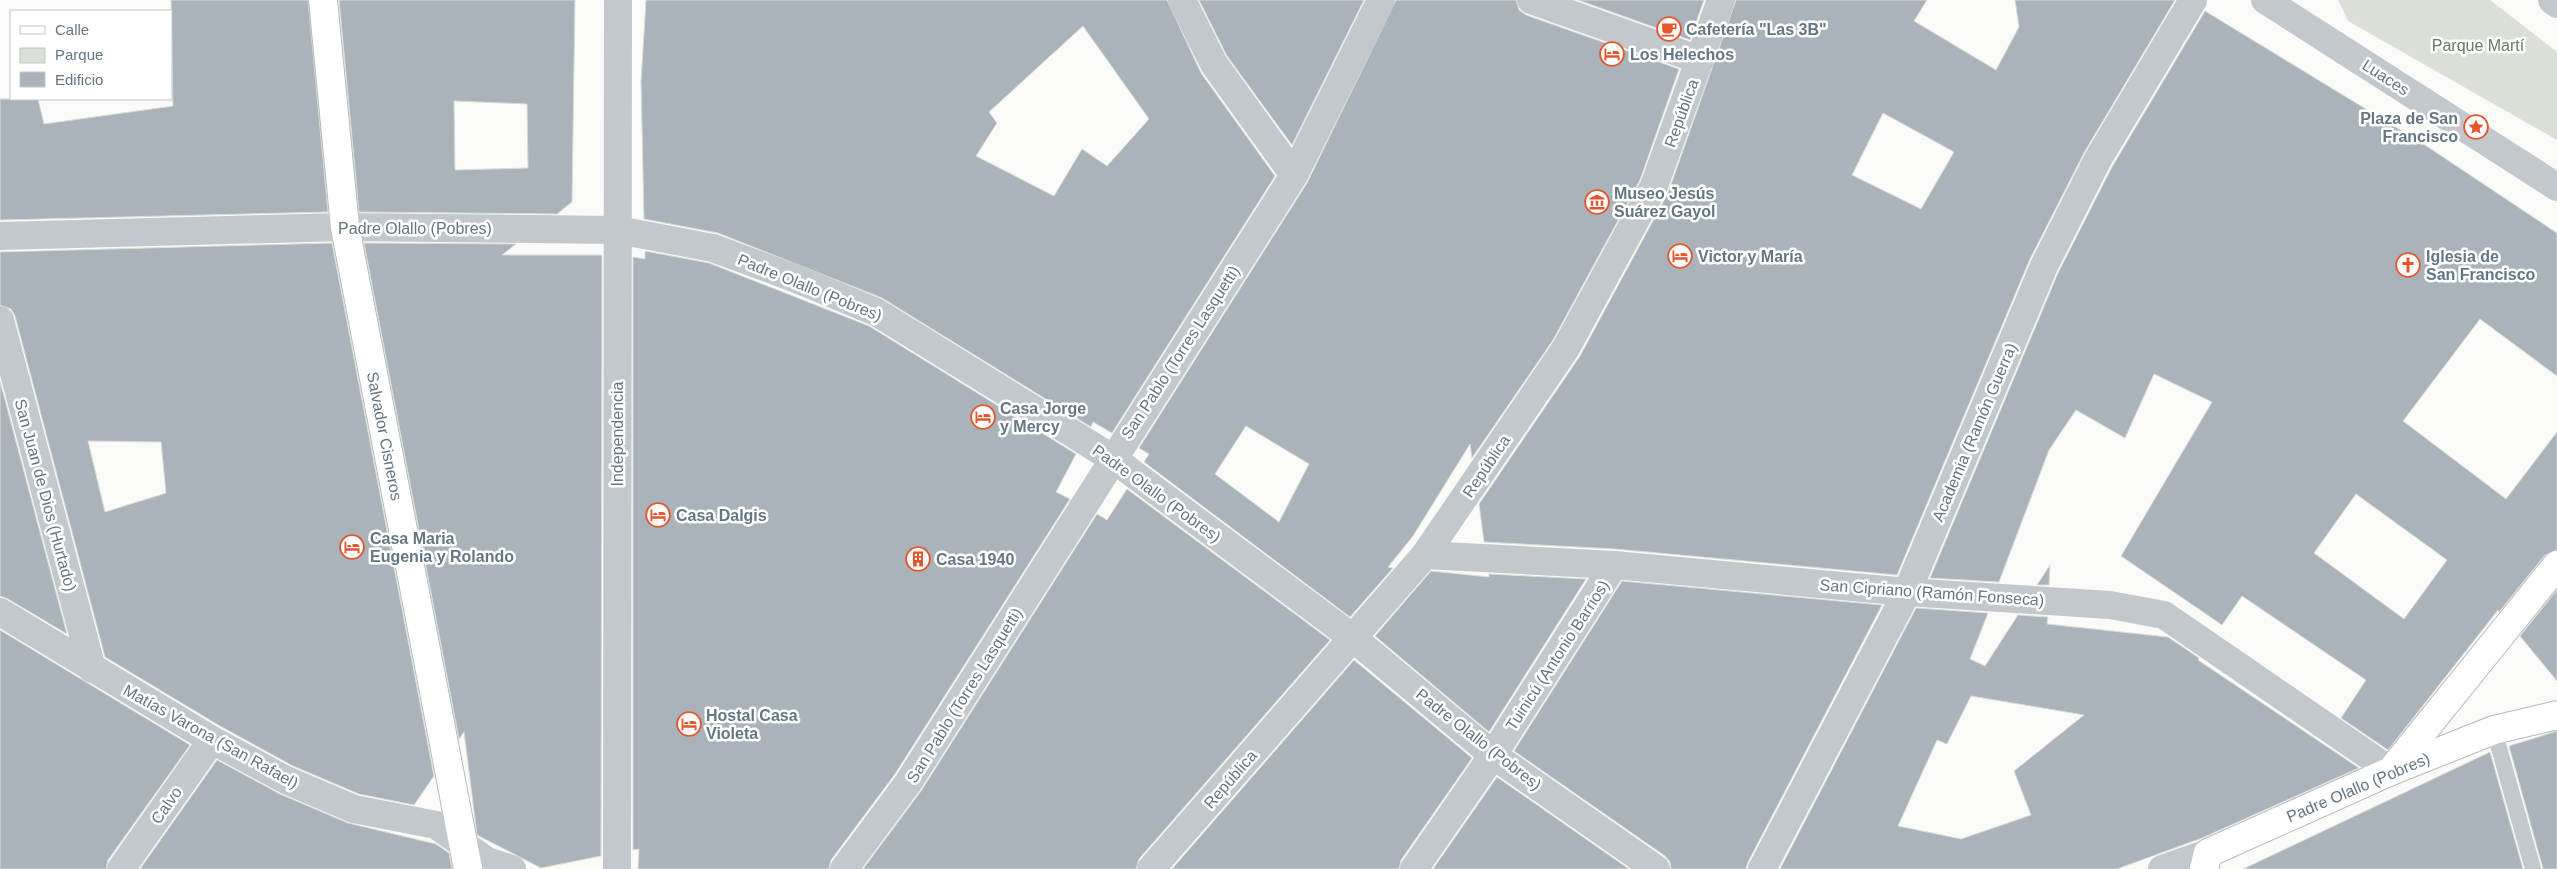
<svg xmlns="http://www.w3.org/2000/svg" width="2557" height="869" font-family="Helvetica,sans-serif">
	<style>
		.green { fill: #dadfd7 }
		.building { fill: #aab3b9; stroke: #dcdcda; fill-rule: evenodd }
		.lines { fill: none; stroke-linecap: round; stroke-linejoin: round }
		.secondary-casing { stroke: #b3babf; stroke-width: 30 }
		.primary-casing { stroke: #b5babe; stroke-width: 30 }
		.service { stroke: #c3c8cc; stroke-width: 16 }
		.minor { stroke: #c3c8cc; stroke-width: 28 }
		.tertiary { stroke: #c3c8cc; stroke-width: 28 }
		.secondary { stroke: #fff; stroke-width: 28 }
		.primary { stroke: #fff; stroke-width: 28 }
		.labels { text-anchor: middle; stroke-width: 5; stroke-linejoin: round; paint-order: stroke }
		.poi-label { font-size: 16px; font-weight: bold; fill: #657683; stroke: #fff; text-anchor: start }
		.park-label { font-size: 16px; fill: #687a64; stroke: #fff }
		.street-label { font-size: 16px; fill: #657683; stroke: #fff }
	</style>
	<rect width="100%" height="100%" fill="#fafaf8"/>
	<path class="green" d="M2338 0H2490L2557 52V140L2348 21Z"/>
	<g class="building">
		<path d="M171 0H308L328 212 0 220V99H38L44 124 173 106Z"/>
		<path d="M339 0H575L572 202 557 214 359 212ZM454 101 527 104 528 168 455 170Z"/>
		<path d="M646 0H1167L1201 73 1275 176 1112 433 1093 422 1091 427 882 298 718 233 644 219 641 81ZM1083 26 1149 119 1107 166 1082 149 1054 196 976 156 997 123 989 112Z"/>
		<path d="M1199 0H1364L1292 145 1227 56Z"/>
		<path d="M1396 0H1516L1519 10 1526 15 1679 69 1640 180 1553 340 1472 458 1470 444 1413 536 1388 567 1393 568 1350 617 1144 462 1149 454 1139 448 1307 183ZM1246 426 1309 464 1279 522 1215 474Z"/>
		<path d="M1578 0H1704L1690 40Z"/>
		<path d="M1736 0H1927L1914 21 1996 70 2019 27 2015 0H2175L2085 151 2030 259 1897 575 1615 549 1484 542 1479 504 1580 356 1668 193ZM1883 113 1954 152 1921 209 1852 175Z"/>
		<path d="M2205 11 2425 145 2557 233V376L2480 319 2403 421 2506 499 2557 432V550L2545 555 2499 612 2498 610 2388 750 2341 718 2366 680 2242 596 2222 625 2121 556 2212 402 2154 374 2125 438 2076 410 2049 450 1999 582 1930 578 2058 273 2112 167ZM2356 494 2447 560 2404 619 2314 553Z"/>
		<path d="M332 243 434 776 414 805 359 794 293 766 220 726 105 657 15 316 11 309 0 305V252ZM88 441 161 442 166 493 105 512Z"/>
		<path d="M364 243 516 244 502 255H602L601 856 541 868 477 835 464 732 459 739Z"/>
		<path d="M645 251 709 263 869 326 1076 454 1056 492 1070 499 895 774 831 860 829 869H638L639 849 633 850V257L645 259Z"/>
		<path d="M0 381 67 634 8 599 0 596Z"/>
		<path d="M1127 489 1330 640 1139 859 1136 869H863L921 791 1097 514 1107 520Z"/>
		<path d="M2050 565 2049 585H2037Z"/>
		<path d="M1431 571 1489 577V574L1586 579 1489 732 1375 636Z"/>
		<path d="M1622 581 1882 605 1748 862 1746 869H1671L1670 862 1665 856 1514 751Z"/>
		<path d="M2557 590V681L2520 636Z"/>
		<path d="M1916 608 1988 613 1970 659 1985 666 2018 615 2048 617 2047 624 2168 637 2199 658 2198 660 2359 768 2202 838 2117 869H1780ZM1971 696 2084 715 2014 771 2031 815 1961 839 1898 826 1937 740 1947 744Z"/>
		<path d="M0 630 190 745 108 860 106 869H0Z"/>
		<path d="M1354 660 1472 758 1401 860 1399 869H1172Z"/>
		<path d="M2557 731V869H2543L2509 746Z"/>
		<path d="M2490 752 2523 869H2243Z"/>
		<path d="M217 760 280 794 348 823 436 844 449 853 452 869H140Z"/>
		<path d="M1497 777 1629 869H1433Z"/>
	</g>
	<g class="lines">
		<g class="secondary-casing">
			<g id="secondary">
				<path d="M323 0 345 227 468 869"/>
				<path d="M2391 771 2494 730 2557 715"/>
			</g>
		</g>
		<g class="primary-casing">
			<path id="primary" d="M2204 869 2208 853 2391 771 2557 565"/>
		</g>
		<path class="service" d="M2494 730 2533 869"/>
		<g class="minor">
			<path d="M1182 0 1214 64 1294 175"/>
			<path d="M1531 0 1700 60"/>
			<path d="M0 236 345 227 618 230 713 248 794 278 876 312 1112 458 1353 638 1493 755 1656 869"/>
			<path d="M0 320 92 669"/>
			<path d="M1425 555 1614 565 1907 592 2110 605 2164 615 2391 771"/>
			<path d="M121 869 212 740"/>
			<path d="M844 869 908 783 1294 175 1381 0"/>
			<path d="M1414 869 1493 755 1614 565"/>
			<path d="M1762 869 1907 592 2044 266 2098 159 2193 0"/>
			<path d="M2162 869 2208 853"/>
		</g>
		<g class="tertiary">
			<path d="M2265 0 2557 187"/>
			<path d="M2552 0 2557 4"/>
			<path d="M0 612 212 740 286 780 354 809 436 825 487 861 512 869"/>
			<path d="M617 869 618 0"/>
			<path d="M1151 869 1425 555 1566 348 1654 186 1721 0"/>
		</g>
		<use href="#secondary" class="secondary"/>
		<use href="#primary" class="primary"/>
	</g>
	<defs>
		<g id="cafe-ring" transform="scale(1.25)"><circle r="9.5" fill="#fff" stroke="#e4572e" stroke-width="1.5"/><path d="M-5.5-4.5H6V0H3Q3 3.5 0 3.5H-2.5Q-5.5 3.5-5.5 0ZM3-3.2v2h1.7v-2ZM-6 4.5H4V6H-6Z" fill="#e4572e"/></g>
		<g id="hotel-ring" transform="scale(1.25)"><circle r="9.5" fill="#fff" stroke="#e4572e" stroke-width="1.5"/><path d="M-6-4.5h1.5V1H6V5H4.5V3h-9V5H-6ZM-4 0a1.8 1.8 0 1 1 3.6 0ZM.5 0V-2.5h3Q6-2.5 6 0Z" fill="#e4572e"/></g>
		<g id="sight-ring" transform="scale(1.25)"><circle r="9.5" fill="#fff" stroke="#e4572e" stroke-width="1.5"/><path d="M0-6L1.8-2.2L6-1.7L2.9 1.2L3.7 5.4L0 3.3L-3.7 5.4L-2.9 1.2L-6-1.7L-1.8-2.2Z" fill="#e4572e"/></g>
		<g id="museum-ring" transform="scale(1.25)"><circle r="9.5" fill="#fff" stroke="#e4572e" stroke-width="1.5"/><path d="M0-6L6-3V-2H-6V-3ZM-5-1h2V3h-2ZM-1-1h2V3h-2ZM3-1h2V3H3ZM-6 4H6V6H-6Z" fill="#e4572e"/></g>
		<g id="church-ring" transform="scale(1.25)"><circle r="9.5" fill="#fff" stroke="#e4572e" stroke-width="1.5"/><path d="M-1.2-6h2.4v3.5h3.3v2.4h-3.3V6h-2.4V-.1h-3.3v-2.4h3.3Z" fill="#e4572e"/></g>
		<g id="building-ring" transform="scale(1.25)"><circle r="9.5" fill="#fff" stroke="#e4572e" stroke-width="1.5"/><path d="M-4-6H4V6H1V3H-1V6H-4ZM-2.5-4.3h1.7v1.8h-1.7ZM.8-4.3h1.7v1.8H.8ZM-2.5-1h1.7V.8h-1.7ZM.8-1h1.7V.8H.8Z" fill="#e4572e"/></g>
	</defs>
	<g fill-rule="evenodd">
		<use href="#cafe-ring" x="1669" y="29"/>
		<use href="#hotel-ring" x="1612" y="54"/>
		<use href="#sight-ring" x="2476" y="127"/>
		<use href="#museum-ring" x="1597" y="202"/>
		<use href="#hotel-ring" x="1680" y="256"/>
		<use href="#church-ring" x="2408" y="265"/>
		<use href="#hotel-ring" x="983" y="417"/>
		<use href="#hotel-ring" x="658" y="515"/>
		<use href="#hotel-ring" x="352" y="547"/>
		<use href="#building-ring" x="918" y="559"/>
		<use href="#hotel-ring" x="689" y="724"/>
	</g>
	<g class="labels">
		<g class="poi-label">
			<text x="1686" y="35">Cafetería "Las 3B"</text>
			<text x="1630" y="60">Los Helechos</text>
			<text x="2458" y="124" text-anchor="end">Plaza de San<tspan x="2458" dy="18">Francisco</tspan></text>
			<text x="1614" y="199">Museo Jesús<tspan x="1614" dy="18">Suárez Gayol</tspan></text>
			<text x="1698" y="262">Victor y María</text>
			<text x="2426" y="262">Iglesia de<tspan x="2426" dy="18">San Francisco</tspan></text>
			<text x="1000" y="414">Casa Jorge<tspan x="1000" dy="18">y Mercy</tspan></text>
			<text x="676" y="521">Casa Dalgis</text>
			<text x="370" y="544">Casa Maria<tspan x="370" dy="18">Eugenia y Rolando</tspan></text>
			<text x="936" y="565">Casa 1940</text>
			<text x="706" y="721">Hostal Casa<tspan x="706" dy="18">Violeta</tspan></text>
		</g>
		<g class="park-label">
			<text x="2478" y="51">Parque Martí</text>
		</g>
		<g class="street-label">
			<text transform="translate(2386 77) rotate(33)" y="6">Luaces</text>
			<text transform="translate(1681 113) rotate(-70)" y="6">República</text>
			<text x="415" y="234">Padre Olallo (Pobres)</text>
			<text transform="translate(810 287) rotate(22)" y="6">Padre Olallo (Pobres)</text>
			<text transform="translate(1180 352) rotate(-57)" y="6">San Pablo (Torres Lasquetti)</text>
			<text transform="translate(1974 432) rotate(-67)" y="6">Academia (Ramón Guerra)</text>
			<text transform="translate(617 434) rotate(-90)" y="6">Independencia</text>
			<text transform="translate(385 436) rotate(79)" y="6">Salvador Cisneros</text>
			<text transform="translate(1486 466) rotate(-56)" y="6">República</text>
			<text transform="translate(1157 493) rotate(36)" y="6">Padre Olallo (Pobres)</text>
			<text transform="translate(46 495) rotate(75)" y="6">San Juan de Dios (Hurtado)</text>
			<text transform="translate(1932 592) rotate(4)" y="6">San Cipriano (Ramón Fonseca)</text>
			<text transform="translate(1557 655) rotate(-57)" y="6">Tuinicú (Antonio Barrios)</text>
			<text transform="translate(964 695) rotate(-58)" y="6">San Pablo (Torres Lasquetti)</text>
			<text transform="translate(211 736) rotate(29)" y="6">Matías Varona (San Rafael)</text>
			<text transform="translate(1479 739) rotate(38)" y="6">Padre Olallo (Pobres)</text>
			<text transform="translate(1230 779) rotate(-49)" y="6">República</text>
			<text transform="translate(2358 787) rotate(-23)" y="6">Padre Olallo (Pobres)</text>
			<text transform="translate(166 805) rotate(-55)" y="6">Calvo</text>
		</g>
	</g>
	<rect x="10" y="10" width="162" height="90" fill="#ffffff" stroke="#c1c8cd"/>
	<rect x="20" y="26" width="25" height="8" fill="#ffffff" stroke="#c1c8cd"/>
	<text x="55" y="35" font-size="15" fill="#657683">Calle</text>
	<rect x="20" y="48" width="25" height="15" fill="#dadfd7" stroke="#c1c8cd"/>
	<text x="55" y="60" font-size="15" fill="#657683">Parque</text>
	<rect x="20" y="72" width="25" height="15" fill="#aab3b9" stroke="#c1c8cd"/>
	<text x="55" y="85" font-size="15" fill="#657683">Edificio</text>
</svg>
